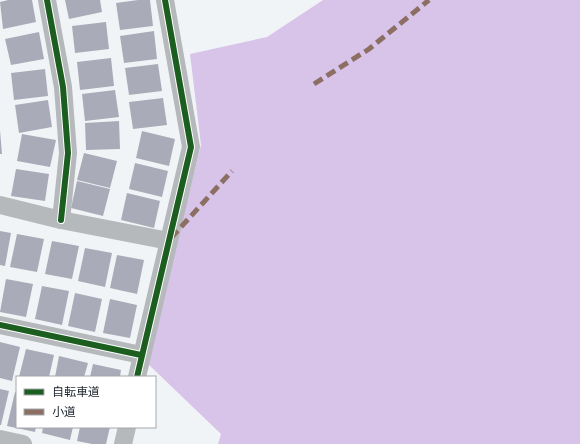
<svg xmlns="http://www.w3.org/2000/svg" width="580" height="444" font-family="Literata,'Noto Sans JP',serif">
	<style>
		.forest { fill: #d8c3e9 }
		.building { fill: #aaabb8 }
		.lines { fill: none; stroke-linecap: round; stroke-linejoin: round }
		.street { stroke: #b5b9bb; stroke-width: 18 }
		.quiet { stroke: #8d6e63; stroke-width: 5; stroke-dasharray: 10 5; stroke-linecap: butt }
		.cycleway-casing { stroke: #fff; stroke-width: 8 }
		.cycleway { stroke: #1b5e20; stroke-width: 6 }
	</style>
	<rect width="100%" height="100%" fill="#f1f4f6"/>
	<path class="forest" d="M323 0H580V444H218L221 434 147 363 201 145 190 54 267 37Z"/>
	<g class="building">
		<path d="M8 0H32L36 22 3 29 0 2Z"/>
		<path d="M65 0H100L102 12 69 19Z"/>
		<path d="M138 0H150L153 26 120 30 116 3Z"/>
		<path d="M106 22 109 49 75 53 72 26Z"/>
		<path d="M154 31 157 59 124 63 120 36Z"/>
		<path d="M39 32 44 59 11 65 5 39Z"/>
		<path d="M111 58 114 86 80 90 77 62Z"/>
		<path d="M158 64 162 91 129 95 125 68Z"/>
		<path d="M45 69 48 96 14 100 11 73Z"/>
		<path d="M115 90 119 117 85 121 82 94Z"/>
		<path d="M163 98 167 125 133 129 129 102Z"/>
		<path d="M48 100 52 127 19 133 15 105Z"/>
		<path d="M119 121 120 149 86 150 85 123Z"/>
		<path d="M0 130 2 154H0Z"/>
		<path d="M142 131 175 139 169 166 136 158Z"/>
		<path d="M22 134 56 140 50 167 17 161Z"/>
		<path d="M84 153 117 161 110 188 77 180Z"/>
		<path d="M135 163 168 171 162 197 129 189Z"/>
		<path d="M16 169 49 174 45 201 11 196Z"/>
		<path d="M77 181 110 189 103 216 71 208Z"/>
		<path d="M127 193 160 201 154 228 121 220Z"/>
		<path d="M0 231 11 233 5 266 0 265Z"/>
		<path d="M17 234 44 239 37 272 10 267Z"/>
		<path d="M52 241 79 246 72 279 45 274Z"/>
		<path d="M85 248 112 253 105 287 78 281Z"/>
		<path d="M117 255 144 260 137 294 110 288Z"/>
		<path d="M6 279 33 284 26 317 0 312Z"/>
		<path d="M42 286 69 291 62 325 35 319Z"/>
		<path d="M75 293 102 299 95 332 68 326Z"/>
		<path d="M110 299 137 305 130 338 103 333Z"/>
		<path d="M0 342 20 347 12 381 0 378Z"/>
		<path d="M26 349 54 355 49 377H19Z"/>
		<path d="M59 356 88 363 84 377H55Z"/>
		<path d="M93 364 121 370 120 377H90Z"/>
		<path d="M0 389 9 391 1 425H0Z"/>
		<path d="M15 392 17 393V427H36L35 432 7 426Z"/>
		<path d="M43 427H73L70 440 42 433Z"/>
		<path d="M80 427H110L106 444H92L77 441Z"/>
	</g>
	<g class="lines">
		<g class="street">
			<path d="M47 0 63 87 68 153 61 220"/>
			<path d="M0 205 61 220 169 241"/>
			<path d="M0 325 141 355"/>
			<path d="M137 377 191 147 165 0"/>
			<path d="M0 439 23 444"/>
			<path d="M123 444 127 427"/>
		</g>
		<g class="quiet">
			<path d="M314 84 369 49 429 0"/>
			<path d="M171 238 232 171"/>
		</g>
		<g class="cycleway-casing">
			<g id="cycleway">
				<path d="M47 0 63 87 68 153 61 220"/>
				<path d="M0 325 141 355"/>
				<path d="M137 377 191 147 165 0"/>
			</g>
		</g>
		<use href="#cycleway" class="cycleway"/>
	</g>
	<rect x="16" y="376" width="140" height="52" fill="#ffffff" stroke="#a4a8ac"/>
	<rect x="24" y="389" width="20" height="6" fill="#1b5e20" stroke="#a4a8ac"/>
	<text x="52" y="396" font-size="12" fill="#1c252f">自転車道</text>
	<rect x="24" y="409" width="20" height="6" fill="#8d6e63" stroke="#a4a8ac"/>
	<text x="52" y="416" font-size="12" fill="#1c252f">小道</text>
</svg>
